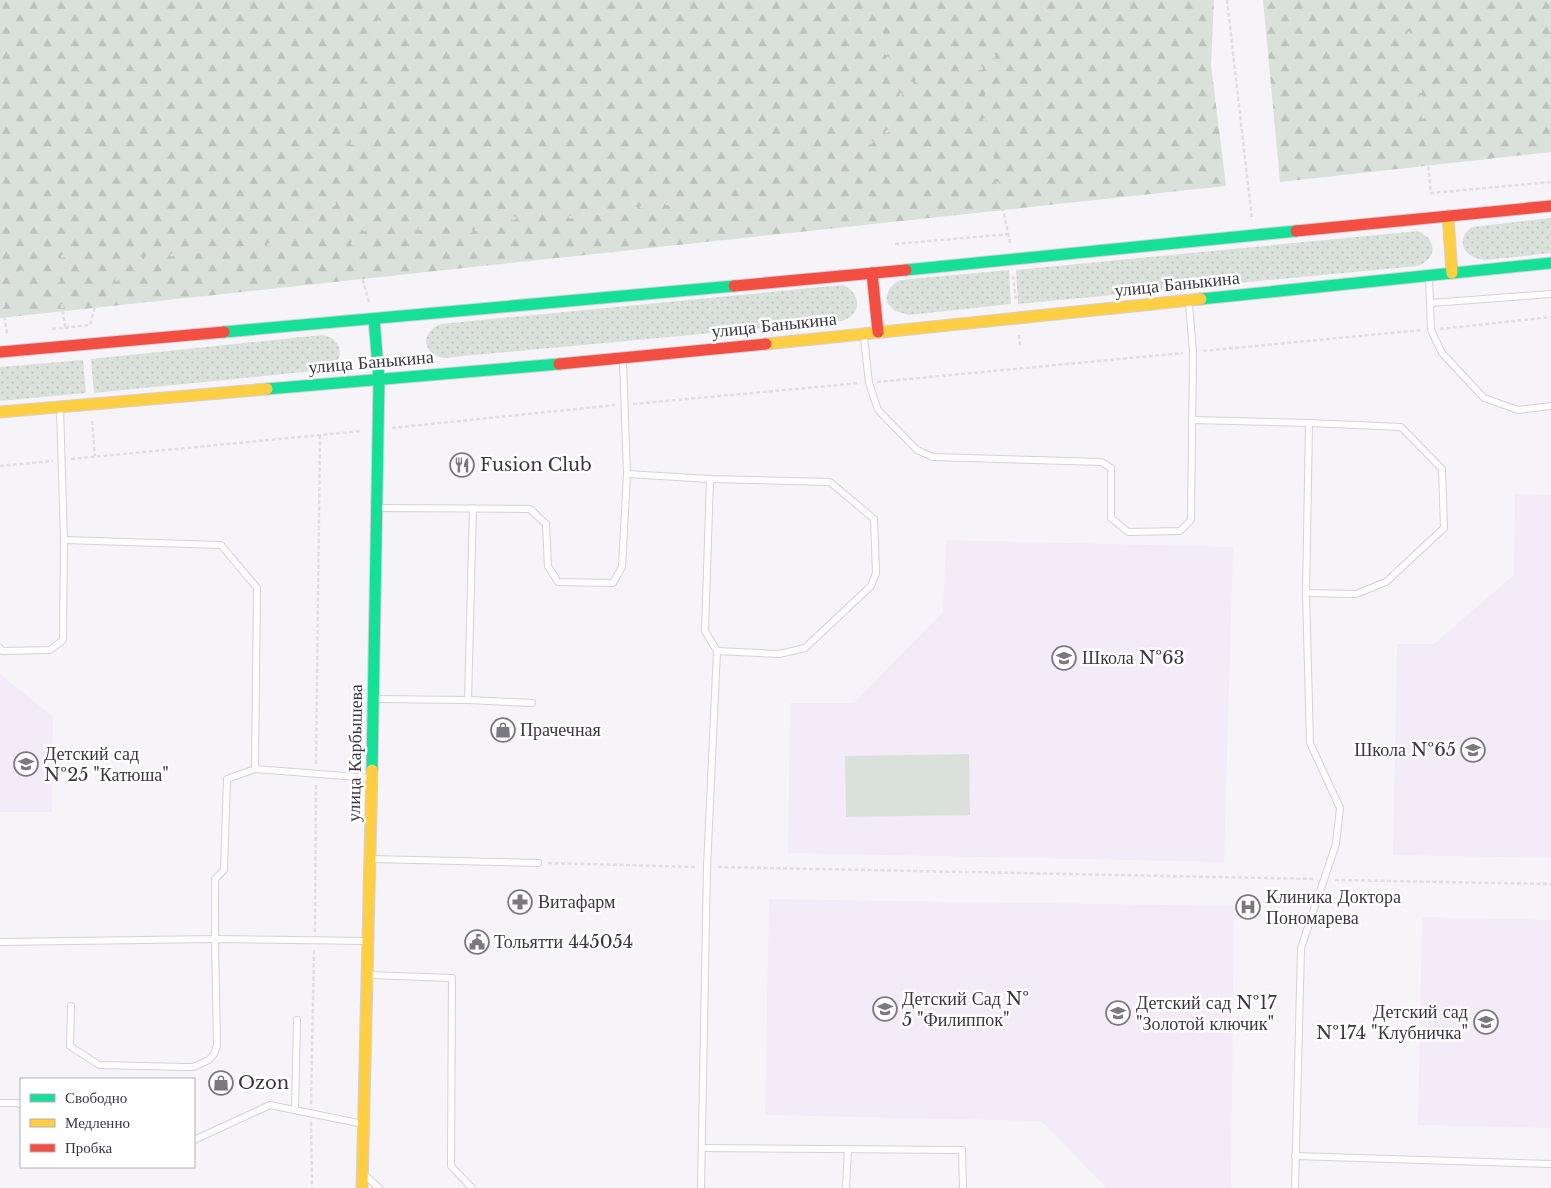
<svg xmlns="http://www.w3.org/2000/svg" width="1551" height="1188" font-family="'Libre Baskerville',serif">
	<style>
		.education { fill: #f4ebf8 }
		.green { fill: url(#green-dots) }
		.forest { fill: url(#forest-firs) }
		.pitch { fill: #dae1da }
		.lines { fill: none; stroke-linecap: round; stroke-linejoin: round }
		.lane-casing { stroke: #d5d1d9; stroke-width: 8 }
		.fast-casing { stroke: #d5d1d9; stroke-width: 13 }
		.slow-casing { stroke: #d5d1d9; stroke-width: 13 }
		.jam-casing { stroke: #d5d1d9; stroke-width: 13 }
		.path { stroke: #dfdfe0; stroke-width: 2.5; stroke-dasharray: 4 2.5; stroke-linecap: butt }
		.lane { stroke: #fefdfe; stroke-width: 6 }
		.fast { stroke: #16e098; stroke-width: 11 }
		.slow { stroke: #ffcf43; stroke-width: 11 }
		.jam { stroke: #f24e42; stroke-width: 11 }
		.labels { text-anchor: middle; stroke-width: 5; stroke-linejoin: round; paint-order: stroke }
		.street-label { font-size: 18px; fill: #3b3641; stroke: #fff }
		.poi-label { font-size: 18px; fill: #3b3641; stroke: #fff; text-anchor: start }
	</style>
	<defs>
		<pattern id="green-dots" width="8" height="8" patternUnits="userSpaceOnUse" patternTransform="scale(1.25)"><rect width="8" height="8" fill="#dae1da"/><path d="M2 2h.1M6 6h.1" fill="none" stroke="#bcc2bc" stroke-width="1.8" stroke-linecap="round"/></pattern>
		<pattern id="forest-firs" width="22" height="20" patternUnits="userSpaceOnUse" patternTransform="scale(1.25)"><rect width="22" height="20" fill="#dae1da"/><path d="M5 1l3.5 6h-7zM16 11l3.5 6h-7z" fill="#bcc2bc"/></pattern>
	</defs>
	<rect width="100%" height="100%" fill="#f6f4f9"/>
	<g class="education">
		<path d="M1515 494 1551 495V858L1393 855 1397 644H1434L1514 575Z"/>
		<path d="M946 540 1233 547 1224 862 788 853 790 703H854L943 612Z"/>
		<path d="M0 674 53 717 52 812H0Z"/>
		<path d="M769 899 1234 906 1231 1188H1107L1041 1121 765 1115Z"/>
		<path d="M1422 917 1551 920V1128L1418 1125Z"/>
	</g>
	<g class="green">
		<path d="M1551 218V253C1536 255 1522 256 1507 258 1498 258 1488 261 1479 259 1462 255 1456 238 1472 227Z"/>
		<path d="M1418 231C1437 239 1438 259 1417 266L1018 304 1016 270Z"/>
		<path d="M1009 270 1011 304 909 315 895 311 887 303C886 292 890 284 901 280Z"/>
		<path d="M843 285C862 294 862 314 842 321L443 358C422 354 420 332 441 324Z"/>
		<path d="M322 335C345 338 346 364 324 370L94 393 91 359Z"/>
		<path d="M83 360 86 393 0 401V367Z"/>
	</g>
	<g class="forest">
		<path d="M0 0H1214L1211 65 1226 186 0 318Z"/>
		<path d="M1263 0H1551V152L1280 182Z"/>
	</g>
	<path class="pitch" d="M969 754 970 815 846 817 845 756Z"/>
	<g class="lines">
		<g class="lane-casing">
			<g id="lane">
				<path d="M1429 278 1431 330 1442 353 1484 398 1518 410 1551 406"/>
				<path d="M1431 303 1551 294"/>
				<path d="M864 338 869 383 878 410 917 450 933 457 1102 462 1111 468V518L1128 532 1180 531 1191 520 1193 352 1189 304"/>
				<path d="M60 408 64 540 221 545 257 588 255 769 371 778"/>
				<path d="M1192 420 1309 423 1401 427 1442 469 1444 528 1386 582 1356 594 1306 593"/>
				<path d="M627 474 710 479 830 482 874 519 876 573 871 586 805 648 779 654 717 651"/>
				<path d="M378 508 530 509 546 524 548 566 558 582 613 583 622 567 627 474 623 362"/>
				<path d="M0 648 2 651 50 650 63 640 64 540"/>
				<path d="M376 699 468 700 532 703"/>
				<path d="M468 700 473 508"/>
				<path d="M372 859 538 863"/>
				<path d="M0 942 215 939V879L224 870 227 779 255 769"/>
				<path d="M369 975 452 978 451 1166 472 1188"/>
				<path d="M71 1006 70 1046 99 1065 185 1067H193L209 1060 214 1054 217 1046 215 939 367 941"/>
				<path d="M0 1103H18L21 1105"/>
				<path d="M295 1110 297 1020"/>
				<path d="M194 1140 270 1105 363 1124"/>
				<path d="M702 1148 962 1150 963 1188"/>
				<path d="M1295 1156 1551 1164"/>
				<path d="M365 1175 379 1188"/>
				<path d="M701 1188 707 867 717 651 705 631 710 479"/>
				<path d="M846 1188 848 1149"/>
				<path d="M1295 1188 1301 948 1336 844 1340 808 1310 743 1306 593 1309 423"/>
			</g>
		</g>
		<g class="fast-casing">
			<g id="fast">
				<path d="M906 270 1296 231"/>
				<path d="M1201 299 1551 263"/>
				<path d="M224 332 734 286"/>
				<path d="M267 389 559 364"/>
				<path d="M372 770 379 379 374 319"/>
			</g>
		</g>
		<g class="slow-casing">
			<g id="slow">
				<path d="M1448 216 1452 273"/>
				<path d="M766 344 1201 299"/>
				<path d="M0 412 267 389"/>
				<path d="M362 1188 372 770"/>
			</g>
		</g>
		<g class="jam-casing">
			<g id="jam">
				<path d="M1296 231 1551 206"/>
				<path d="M872 273 878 332"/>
				<path d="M734 286 906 270"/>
				<path d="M0 352 224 332"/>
				<path d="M559 364 766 344"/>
			</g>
		</g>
		<g class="path">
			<path d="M875 0 887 57 904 86 925 78 989 67"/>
			<path d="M1227 0 1252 220"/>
			<path d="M1401 0 1419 75 1431 193 1551 182"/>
			<path d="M1010 243 984 118 989 67 999 44 1043 8 1048 0"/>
			<path d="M895 244 1010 234"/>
			<path d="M56 259 65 327"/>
			<path d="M1013 276 1016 302"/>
			<path d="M0 279 64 256 96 263 284 243 340 200 366 232 404 225 452 237 535 212 563 218 717 197 789 198 888 131 904 86"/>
			<path d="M0 279 6 298 3 306 7 333H9"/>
			<path d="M369 302 340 200 383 0"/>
			<path d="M52 329 90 325 95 307 111 294 124 260"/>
			<path d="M1440 329 1551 317"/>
			<path d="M1019 335 1020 346"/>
			<path d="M1203 351 1422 330"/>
			<path d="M877 382 1183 353"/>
			<path d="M633 404 860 383"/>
			<path d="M92 421 95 456"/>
			<path d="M392 428 615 405"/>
			<path d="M71 459 362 431"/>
			<path d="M0 466 53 461"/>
			<path d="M316 764 320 435"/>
			<path d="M548 863 697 867"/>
			<path d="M718 867 1315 879"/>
			<path d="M1335 880 1551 884"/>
			<path d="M315 932 316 785"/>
			<path d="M311 1104 314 950"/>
			<path d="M311 1122 312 1188"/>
		</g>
		<use href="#lane" class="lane"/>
		<use href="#fast" class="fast"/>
		<use href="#slow" class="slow"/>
		<use href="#jam" class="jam"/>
	</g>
	<defs>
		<g id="restaurant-ring" transform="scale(1.25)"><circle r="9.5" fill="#fff" stroke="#7c7881" stroke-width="1.5"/><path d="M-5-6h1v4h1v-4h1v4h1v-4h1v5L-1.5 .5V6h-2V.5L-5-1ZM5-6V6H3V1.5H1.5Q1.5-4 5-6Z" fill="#7c7881"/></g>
		<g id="school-ring" transform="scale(1.25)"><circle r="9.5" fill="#fff" stroke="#7c7881" stroke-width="1.5"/><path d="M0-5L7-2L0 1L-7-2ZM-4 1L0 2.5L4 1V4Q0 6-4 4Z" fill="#7c7881"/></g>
		<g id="shop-ring" transform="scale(1.25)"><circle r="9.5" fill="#fff" stroke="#7c7881" stroke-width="1.5"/><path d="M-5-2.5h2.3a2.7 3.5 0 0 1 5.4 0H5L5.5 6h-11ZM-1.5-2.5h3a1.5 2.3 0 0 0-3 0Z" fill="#7c7881"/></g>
		<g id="pharmacy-ring" transform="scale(1.25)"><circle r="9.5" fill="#fff" stroke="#7c7881" stroke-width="1.5"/><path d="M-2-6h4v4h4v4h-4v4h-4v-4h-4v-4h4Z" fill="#7c7881"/></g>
		<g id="hospital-ring" transform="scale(1.25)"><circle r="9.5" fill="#fff" stroke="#7c7881" stroke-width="1.5"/><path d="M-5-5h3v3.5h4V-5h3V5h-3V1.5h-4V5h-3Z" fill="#7c7881"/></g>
		<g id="civic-ring" transform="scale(1.25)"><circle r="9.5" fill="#fff" stroke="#7c7881" stroke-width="1.5"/><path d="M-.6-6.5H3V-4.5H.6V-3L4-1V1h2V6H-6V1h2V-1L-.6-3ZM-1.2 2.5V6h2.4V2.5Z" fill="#7c7881"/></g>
	</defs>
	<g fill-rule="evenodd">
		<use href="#restaurant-ring" x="462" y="465"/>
		<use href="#school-ring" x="1064" y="658"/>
		<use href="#shop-ring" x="503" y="730"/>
		<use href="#school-ring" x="1473" y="750"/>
		<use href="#school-ring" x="26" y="764"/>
		<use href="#pharmacy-ring" x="520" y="902"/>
		<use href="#hospital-ring" x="1248" y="907"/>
		<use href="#civic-ring" x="477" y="942"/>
		<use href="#school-ring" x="885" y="1009"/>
		<use href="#school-ring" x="1118" y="1013"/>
		<use href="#school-ring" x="1486" y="1022"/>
		<use href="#shop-ring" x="221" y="1083"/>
	</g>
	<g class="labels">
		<g class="street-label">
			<text transform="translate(1177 284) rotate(-6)" y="6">улица Баныкина</text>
			<text transform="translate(774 325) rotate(-6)" y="6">улица Баныкина</text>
			<text transform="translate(371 362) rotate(-5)" y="6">улица Баныкина</text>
			<text transform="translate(355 753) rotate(-89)" y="6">улица Карбышева</text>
		</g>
		<g class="poi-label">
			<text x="480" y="471">Fusion Club</text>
			<text x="1082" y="664">Школа №63</text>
			<text x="520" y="736">Прачечная</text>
			<text x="1456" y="756" text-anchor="end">Школа №65</text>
			<text x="44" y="760">Детский сад<tspan x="44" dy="21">№25 "Катюша"</tspan></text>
			<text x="1266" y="903">Клиника Доктора<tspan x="1266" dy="21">Пономарева</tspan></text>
			<text x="538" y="908">Витафарм</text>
			<text x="494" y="948">Тольятти 445054</text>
			<text x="902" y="1005">Детский Сад №<tspan x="902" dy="21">5 "Филиппок"</tspan></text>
			<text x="1136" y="1009">Детский сад №17<tspan x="1136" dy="21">"Золотой ключик"</tspan></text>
			<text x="1468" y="1018" text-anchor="end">Детский сад<tspan x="1468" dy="21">№174 "Клубничка"</tspan></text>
			<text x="238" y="1089">Ozon</text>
		</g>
	</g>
	<rect x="20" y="1078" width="175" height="90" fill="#ffffff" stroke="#b1afb3"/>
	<rect x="30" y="1094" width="25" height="8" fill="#16e098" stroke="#b1afb3"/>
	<text x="65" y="1103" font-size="15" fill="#3b3641">Свободно</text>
	<rect x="30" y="1119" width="25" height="8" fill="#ffcf43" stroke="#b1afb3"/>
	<text x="65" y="1128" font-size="15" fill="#3b3641">Медленно</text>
	<rect x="30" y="1144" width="25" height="8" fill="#f24e42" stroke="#b1afb3"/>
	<text x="65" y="1153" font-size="15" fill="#3b3641">Пробка</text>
</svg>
